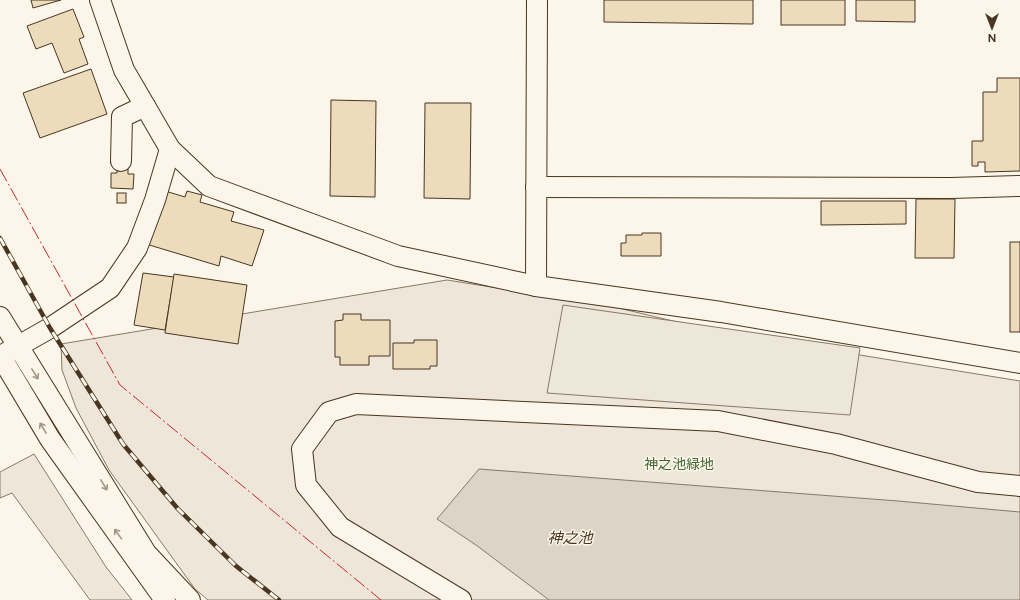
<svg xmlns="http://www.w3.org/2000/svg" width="1020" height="600" font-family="Figtree,'Noto Sans JP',sans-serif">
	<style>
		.green { fill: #ede6d9; stroke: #887966 }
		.parking { fill: #ede7d9; stroke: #887966 }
		.water { fill: #dcd4c6; stroke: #887966 }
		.building { fill: #ecdcbc; stroke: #4a3520 }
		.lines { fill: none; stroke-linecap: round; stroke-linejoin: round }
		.minor-casing { stroke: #4a3520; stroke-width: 22 }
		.minor { stroke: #fbf6e9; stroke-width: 20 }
		.rail-casing { stroke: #4a3520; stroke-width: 4.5 }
		.rail { stroke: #fbf6e9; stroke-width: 3; stroke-dasharray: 9; stroke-linecap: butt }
		.power { stroke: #c62828; stroke-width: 1; stroke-dasharray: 14 3 2 3; stroke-linecap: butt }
		.oneway { stroke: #a29684 }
		.labels { text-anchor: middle; stroke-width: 3; stroke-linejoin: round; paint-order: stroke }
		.park-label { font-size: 14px; fill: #436837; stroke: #fbf6e9 }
		.water-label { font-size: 15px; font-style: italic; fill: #4a3520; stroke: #fbf6e9 }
	</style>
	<rect width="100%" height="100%" fill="#fbf6e9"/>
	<g class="green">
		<path d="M447 280 610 306 724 333 1020 381V600H208L195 589 109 470 76 408 62 370 61 344Z"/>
		<path d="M34 454 106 567 132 600H90L12 493 0 498V472Z"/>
	</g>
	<path class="parking" d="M563 305 860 348 850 415 547 393Z"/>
	<path class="water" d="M479 469 898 501 1020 512V600H549L476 545 437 519Z"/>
	<g class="building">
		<path d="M31 0H61L33 8Z"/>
		<path d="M604 0H753V24L604 22Z"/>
		<rect x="781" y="0" width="64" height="25"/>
		<path d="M856 0H915V22L856 21Z"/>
		<path d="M73 9 84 37 79 39 88 64 64 73 52 43 36 49 27 26Z"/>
		<path d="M91 69 107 114 40 138 23 93Z"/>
		<path d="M997 78H1020V171L985 172V162H978V166H972V141H983V92H997Z"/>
		<path d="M331 100 376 101 375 197 330 196Z"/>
		<path d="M425 103H471L470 199 424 198Z"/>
		<path d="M117 169H128V174H134L133 189 111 188V173H117Z"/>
		<path d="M162 190 185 197 187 191 202 195 200 202 234 212 231 221 264 230 252 266 221 256 219 266 146 244Z"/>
		<rect x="117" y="193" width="9" height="10"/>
		<path d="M916 199H955L954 258H915Z"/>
		<path d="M821 201H906V224L821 225Z"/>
		<path d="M642 233H661V256H621V243H626V235H642Z"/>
		<rect x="1010" y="242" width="10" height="90"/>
		<path d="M143 273 174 277 165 330 134 325Z"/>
		<path d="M174 274 247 285 238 344 165 333Z"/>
		<path d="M343 314H361V320H390V356H369V365H340V357H335V321L343 320Z"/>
		<path d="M414 340H437V366H430V369H393V343H414Z"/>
	</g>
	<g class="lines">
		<g class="minor-casing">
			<g id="minor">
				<path d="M100 0 124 70 145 106 170 149 209 186 398 256 536 286 721 312 1020 363"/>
				<path d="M121 161 122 117 145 106"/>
				<path d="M536 187 951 188 1020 186"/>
				<path d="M536 286 537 0"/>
				<path d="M0 317 146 553 190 600"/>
				<path d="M6 353 50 328 110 288 137 248 155 200 170 149"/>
				<path d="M0 355 50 439 165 600"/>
				<path d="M461 600 340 527 306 485 302 449 329 412 356 404 718 421 836 444 978 482 1020 486"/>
			</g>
		</g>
		<use href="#minor" class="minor"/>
		<g class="rail-casing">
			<path id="rail" d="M0 238 50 328 123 444 178 509 236 566 279 600"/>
		</g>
		<use href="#rail" class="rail"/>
		<path class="power" d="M0 169 120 385 381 600"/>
	</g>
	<defs><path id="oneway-shaft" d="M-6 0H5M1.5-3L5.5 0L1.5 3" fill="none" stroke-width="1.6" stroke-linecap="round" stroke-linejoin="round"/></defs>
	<g class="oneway">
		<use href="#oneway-shaft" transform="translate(35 374) rotate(58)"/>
		<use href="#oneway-shaft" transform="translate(43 428) rotate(-121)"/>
		<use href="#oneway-shaft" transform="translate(104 485) rotate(58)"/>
		<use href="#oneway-shaft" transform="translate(118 534) rotate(-126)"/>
	</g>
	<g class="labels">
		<g class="park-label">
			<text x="679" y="469">神之池緑地</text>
		</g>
		<g class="water-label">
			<text x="570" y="543">神之池</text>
		</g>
	</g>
	<g transform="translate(992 28) rotate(180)" stroke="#fbf6e9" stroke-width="3" paint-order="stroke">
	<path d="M0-3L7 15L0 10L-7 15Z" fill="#4a3520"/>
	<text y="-6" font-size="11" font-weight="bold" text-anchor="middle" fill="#4a3520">N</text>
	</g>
</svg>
